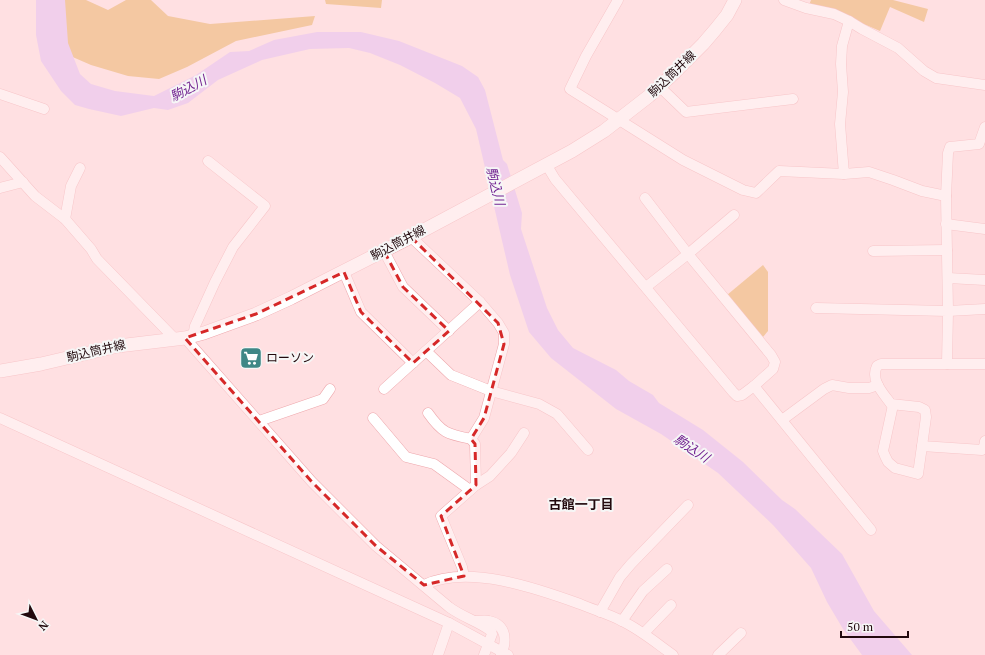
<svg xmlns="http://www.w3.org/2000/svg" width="985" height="655" font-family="'PT Serif','Noto Sans JP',serif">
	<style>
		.green { fill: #e6ab56 }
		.water { fill: #e1bbf5 }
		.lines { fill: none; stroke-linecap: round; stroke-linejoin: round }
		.minor-casing { stroke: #eea7ac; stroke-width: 11 }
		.major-casing { stroke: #eea7ac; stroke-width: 14 }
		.minor { stroke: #fff; stroke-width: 10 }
		.major { stroke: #fff; stroke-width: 13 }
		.marked { fill: none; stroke: #d62828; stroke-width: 3; stroke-dasharray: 8 5; stroke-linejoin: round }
		.labels { text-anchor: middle; stroke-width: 4; stroke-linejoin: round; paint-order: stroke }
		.street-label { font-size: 12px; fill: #22090d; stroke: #f6f6f6 }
		.poi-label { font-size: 12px; fill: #22090d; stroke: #f6f6f6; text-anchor: start }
		.water-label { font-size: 13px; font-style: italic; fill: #722391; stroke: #f6f6f6 }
		.neighbourhood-label { font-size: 13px; font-weight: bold; fill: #22090d; stroke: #f6f6f6 }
	</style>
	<rect width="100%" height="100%" fill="#ffe0e2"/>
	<g class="green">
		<path d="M61 0H86L108 10 126 0H151L168 16 210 24 315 16 312 25 236 41 187 67 159 79 128 76 91 65 68 55Z"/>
		<path d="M325 0H382L381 8 326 4Z"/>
		<path d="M811 0H893L928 9 924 22 890 7 880 31 845 16 809 5Z"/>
		<path d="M763 265 768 272V331L763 337 727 295Z"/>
	</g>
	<path class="water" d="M36 0H65L68 43 80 74 91 84 115 91 154 96 196 75 230 52 249 51 274 40 317 32H361L399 41 462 66 478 77 485 90 503 160 507 164 522 213 521 229 547 308 558 330 573 348 616 370 629 381 653 395 659 403 703 430 743 462 782 500 795 509 842 554 874 611 912 655H862L843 629 827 602 811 568 773 525 718 473 661 434 616 409 551 358 529 332 510 275 476 129 460 98 435 83 400 65 370 53 349 48 310 49 262 60 218 80 188 103 168 110 154 108 121 116 89 109 75 105 61 91 41 61 36 35Z"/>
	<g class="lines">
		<g class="minor-casing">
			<g id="minor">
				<path d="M618 0 586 56 570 89 683 160 743 190 756 193 779 171 844 174"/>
				<path d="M784 0 806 8 834 14 849 21 862 29 898 48 924 71 936 78 985 85"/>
				<path d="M849 21 842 46 841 64 843 92 840 124 844 174 869 172 893 180 922 191 946 196 948 311 985 309"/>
				<path d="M660 87 686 112 793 99"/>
				<path d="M0 94 44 109"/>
				<path d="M0 157 35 196 65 219 91 249 97 259 175 339"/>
				<path d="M546 164 555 179 733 392 737 396 742 395 754 386 871 530"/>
				<path d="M0 188 23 182"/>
				<path d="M946 196 948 153 950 147 979 144 985 127"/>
				<path d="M645 198 688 254 771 355 775 362 773 369 754 386"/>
				<path d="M65 219 71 186 80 168"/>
				<path d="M946 224 985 229"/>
				<path d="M411 237 480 302 498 323 504 333V344L484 418 471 439C447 434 442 433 428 413"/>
				<path d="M384 251 403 287 449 331"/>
				<path d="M873 251 947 250"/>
				<path d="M344 272 361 312 413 363"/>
				<path d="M948 278 985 280"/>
				<path d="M646 287 688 254 734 215"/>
				<path d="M816 308 948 311 947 364"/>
				<path d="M193 336 195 326 215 282 233 247 265 206 208 161"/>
				<path d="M185 338 312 482 376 546 449 607C462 617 478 621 491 631L492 634 484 655"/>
				<path d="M426 351 451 375 491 391 539 404 557 414 588 450"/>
				<path d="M985 364H881L877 366C870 380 883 393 891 404L919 407 925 410 926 417 922 446 982 450 984 447 985 441"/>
				<path d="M384 389 480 302"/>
				<path d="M893 405 883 451 885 456 888 462 895 468 918 474 922 446"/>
				<path d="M0 418 449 623 508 655"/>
				<path d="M373 418 406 457 434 464 470 490"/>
				<path d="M782 420 824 389 832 385 849 388H869L878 385"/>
				<path d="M259 421 323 399 330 389"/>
				<path d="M471 439 475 444 476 485"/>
				<path d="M464 576 462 567 441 516 476 485 490 476 511 453 524 433"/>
				<path d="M424 585C468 564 536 588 580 604 594 610 609 614 622 621 641 630 656 643 673 655"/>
				<path d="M600 612 620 577 631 564 688 505"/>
				<path d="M476 621C480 621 485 620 489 621 507 625 507 641 501 655"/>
				<path d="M622 621 643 591 667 569"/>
				<path d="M644 633 671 605"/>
				<path d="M438 655 449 623"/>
				<path d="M718 655 741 633"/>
			</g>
		</g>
		<g class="major-casing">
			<path id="major" d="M0 371 41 364 118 346 185 338 204 333 256 314 291 298 411 237 572 151 604 131 649 96 673 74 703 44 715 30 727 15 735 0"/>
		</g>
		<use href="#minor" class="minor"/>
		<use href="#major" class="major"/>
	</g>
	<path d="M0 0H985V655H0ZM411 237 498 323 504 344 484 418 471 439 475 444 476 485 441 516 464 576 424 585 376 546 312 482 185 338 256 314 344 272 361 312 413 363 449 331 403 287 384 251Z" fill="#ffe0e2" fill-opacity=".55" fill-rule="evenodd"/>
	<path class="marked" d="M411 237 498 323 504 344 484 418 471 439 475 444 476 485 441 516 464 576 424 585 376 546 312 482 185 338 256 314 344 272 361 312 413 363 449 331 403 287 384 251Z"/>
	<defs>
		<g id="supermarket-square" transform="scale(1.15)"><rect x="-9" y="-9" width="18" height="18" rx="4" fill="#3f8786" stroke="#f6f6f6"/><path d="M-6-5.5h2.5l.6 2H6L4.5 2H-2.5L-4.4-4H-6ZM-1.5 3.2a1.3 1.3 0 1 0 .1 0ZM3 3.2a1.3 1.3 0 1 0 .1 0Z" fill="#fff"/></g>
	</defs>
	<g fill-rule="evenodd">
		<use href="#supermarket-square" x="251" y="358"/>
	</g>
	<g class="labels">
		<g class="street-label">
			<text transform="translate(672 74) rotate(-44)" y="4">駒込筒井線</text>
			<text transform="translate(398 243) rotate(-28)" y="4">駒込筒井線</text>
			<text transform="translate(96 351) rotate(-13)" y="4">駒込筒井線</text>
		</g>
		<g class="poi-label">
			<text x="266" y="362">ローソン</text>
		</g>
		<g class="water-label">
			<text transform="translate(188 88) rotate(-28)" y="5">駒込川</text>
			<text transform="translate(496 186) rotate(76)" y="5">駒込川</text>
			<text transform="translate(692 448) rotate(33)" y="5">駒込川</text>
		</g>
		<g class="neighbourhood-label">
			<text x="581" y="509">古館一丁目</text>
		</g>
	</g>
	<g transform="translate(36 619) rotate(132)" stroke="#f6f6f6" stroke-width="3" paint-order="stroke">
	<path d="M0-3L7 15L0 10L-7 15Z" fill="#22090d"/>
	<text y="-6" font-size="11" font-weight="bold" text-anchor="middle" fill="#22090d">N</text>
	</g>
	<path d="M841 631v6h67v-6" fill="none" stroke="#22090d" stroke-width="2"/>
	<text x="847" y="631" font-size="12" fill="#22090d" stroke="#f6f6f6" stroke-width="3" paint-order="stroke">50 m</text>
</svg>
